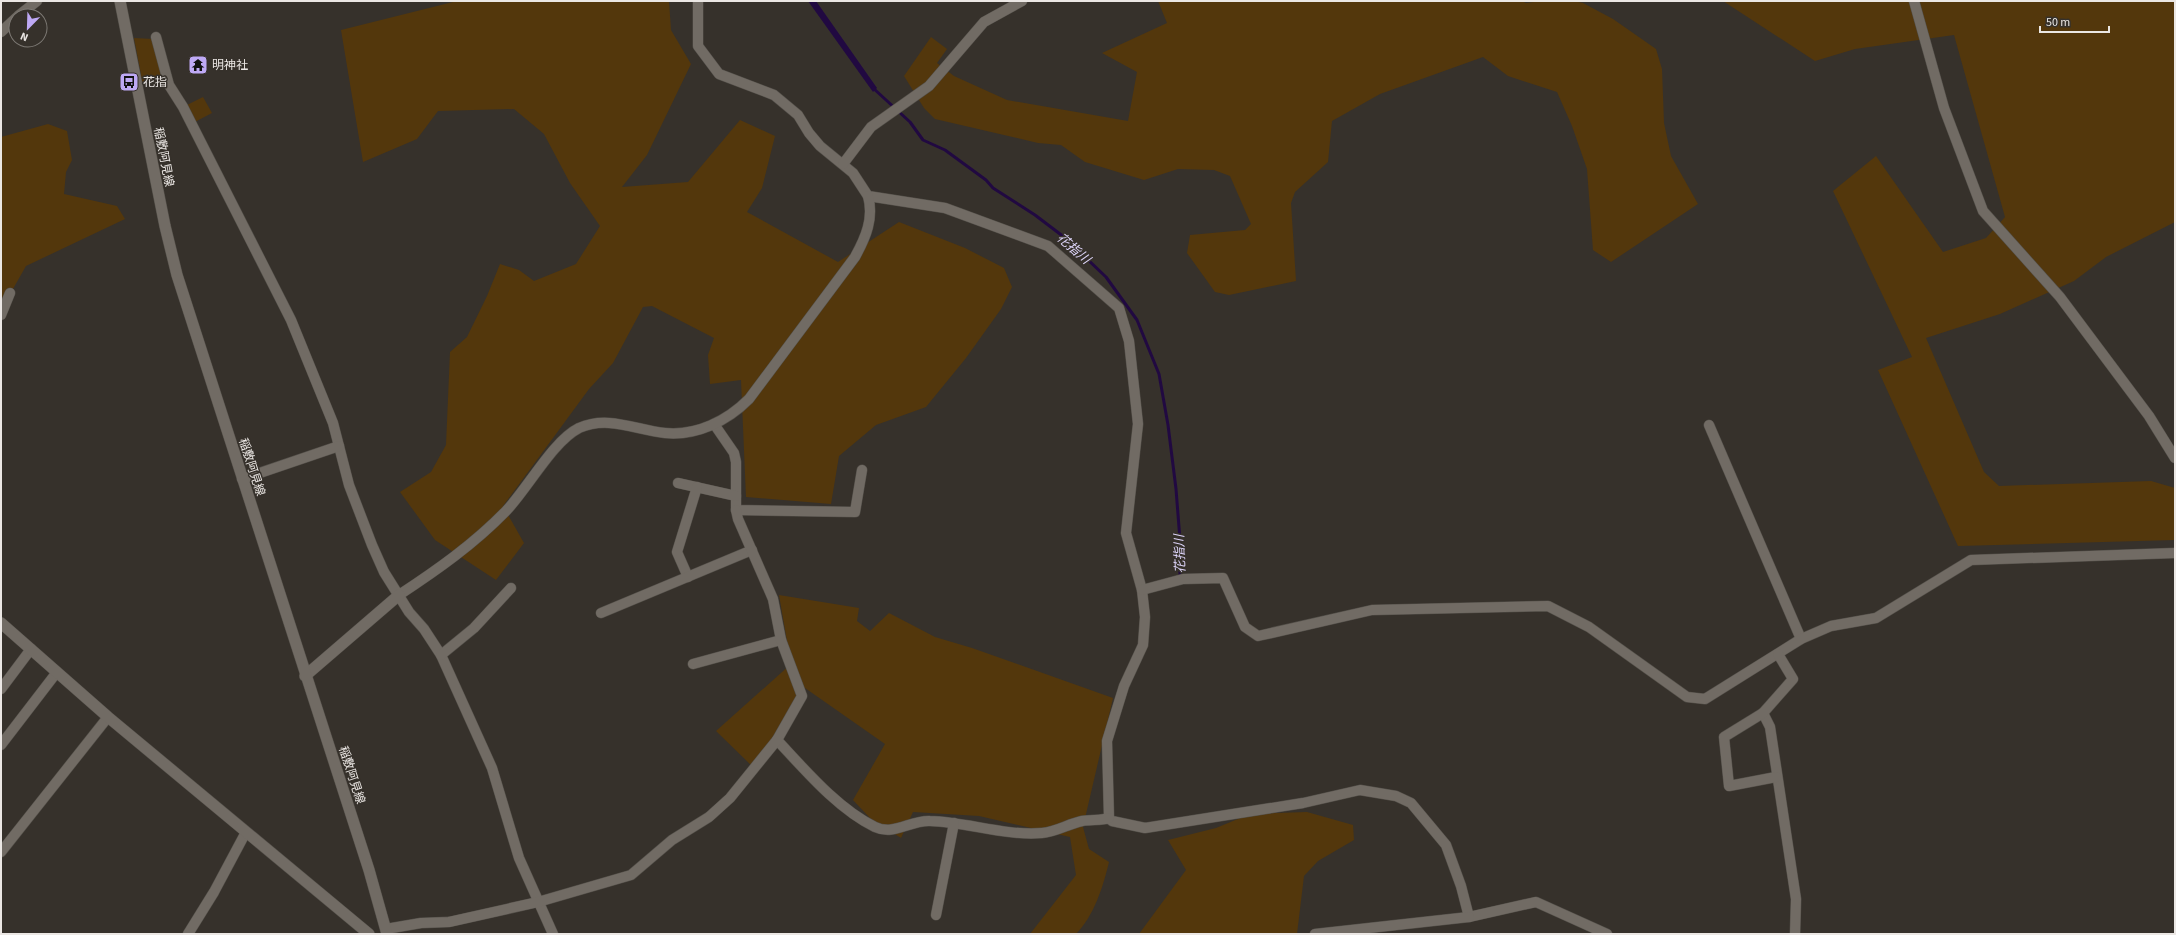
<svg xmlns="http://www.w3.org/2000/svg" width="2176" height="935" font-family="'Source Sans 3','Noto Sans JP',sans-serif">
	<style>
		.green { fill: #53370c }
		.water { fill: #210941 }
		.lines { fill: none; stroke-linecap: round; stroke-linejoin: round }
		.stream { stroke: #210941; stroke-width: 3 }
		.minor-casing { stroke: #534f49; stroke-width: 11 }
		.tertiary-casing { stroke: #534f49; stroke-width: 12 }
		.secondary-casing { stroke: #534f49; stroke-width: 12 }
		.minor { stroke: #716b64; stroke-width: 10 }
		.tertiary { stroke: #716b64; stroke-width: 11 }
		.secondary { stroke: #716b64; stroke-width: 11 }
		.labels { text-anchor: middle; stroke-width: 3; stroke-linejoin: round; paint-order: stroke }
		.poi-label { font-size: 12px; fill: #ebe7e4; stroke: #36312b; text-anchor: start }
		.street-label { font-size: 12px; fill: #ebe7e4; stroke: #36312b }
		.water-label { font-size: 13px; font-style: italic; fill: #ded5fa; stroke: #36312b }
	</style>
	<rect width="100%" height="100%" fill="#36312b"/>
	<g class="green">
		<path d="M457 1H669L671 30 691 64 647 155 622 187 688 182 740 120 775 136 762 188 747 212 838 262 899 222 965 248 1004 268 1012 287 1001 309 966 358 926 407 876 425 839 456 831 504 746 497 741 380 710 384 708 355 714 338 652 306 643 307 613 363 589 389 503 506 524 543 496 580 435 540 400 492 431 472 446 445 450 352 467 337 487 296 500 264 519 270 534 281 576 264 600 226 570 183 544 134 514 109 438 111 417 139 363 162 341 30Z"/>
		<path d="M1158 1H1522L1526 3 1541 1H1574L1583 3 1613 19 1656 49 1662 69 1664 123 1671 156 1698 204 1611 262 1593 250 1587 169 1572 126 1557 92 1508 76 1483 57 1380 94 1332 121 1328 162 1295 192 1291 203 1296 281 1229 295 1215 292 1187 253 1190 235 1245 230 1251 224 1230 176 1214 170 1178 169 1144 180 1085 162 1061 145 1038 143 935 119 924 108 904 76 931 37 947 49 937 63 954 76 1007 100 1128 121 1137 72 1102 53 1167 23Z"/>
		<path d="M1723 1H2175V222L2106 257 2074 281 2000 314 1926 338 1984 472 1999 486 2151 481 2175 488V540L1958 546 1878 370 1912 357 1833 191 1876 156 1943 252 1986 238 2005 217 1954 35 1855 49 1815 61Z"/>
		<path d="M134 38 153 39 163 83 143 85Z"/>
		<path d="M203 97 212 113 191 124 183 107Z"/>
		<path d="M48 124 67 131 72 160 66 172 64 194 117 206 125 219 26 266 1 310V137Z"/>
		<path d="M779 595 859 608 857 621 870 631 889 613 935 637 972 648 1113 698 1083 827 1089 849 1109 862C1103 887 1094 916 1076 934H1030L1076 875 1070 837 979 816 913 812 901 838 870 818 853 800 885 744 805 688 754 768 716 731 791 664Z"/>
		<path d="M1307 812 1353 825 1354 840 1318 861 1304 876 1297 934H1139L1186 870 1168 840 1216 828 1250 814Z"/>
	</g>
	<path class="water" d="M808 1H816L877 88 873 92Z"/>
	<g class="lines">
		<path class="stream" d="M873 88 910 122 923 140 945 150 986 180 993 188 1035 215 1064 237 1106 277 1137 320 1159 374 1168 425 1176 489 1180 540V579"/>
		<g class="minor-casing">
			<g id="minor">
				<path d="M698 1V46L719 74 774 95 798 115 809 133 820 146 853 173 868 196 945 208 1048 246 1119 308 1129 341 1138 424 1126 533 1142 590 1145 617 1143 645 1124 686 1107 741 1109 818 1112 821 1145 828 1303 803 1360 790 1396 796 1411 803 1446 845 1461 886 1469 917 1536 902 1607 934"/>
				<path d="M1914 1 1944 108 1983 211 2060 297 2149 416 2175 458"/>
				<path d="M18 16 37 1"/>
				<path d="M1 32 16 18"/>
				<path d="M156 37 169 85 183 107 291 320 333 423 349 485 372 545 384 572 409 612 424 629 441 655 492 768 519 858 553 934"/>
				<path d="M843 164 871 127 929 86 984 22 1022 1"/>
				<path d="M1 315 10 293"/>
				<path d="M714 424 734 453 736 462V510L855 512 862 470"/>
				<path d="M1709 425 1801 639"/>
				<path d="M242 479 339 446"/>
				<path d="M678 483 736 496"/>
				<path d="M688 577 677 552 697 487"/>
				<path d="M1142 590 1183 579 1223 578 1245 627 1258 636 1372 610 1548 606 1589 627 1687 697 1705 699 1801 639 1831 626 1876 618 1971 560 2175 553"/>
				<path d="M399 595C437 570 474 544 506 511 528 488 553 441 579 428 608 415 636 430 665 433 697 436 727 421 749 399L855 257C866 237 874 218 868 196"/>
				<path d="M601 613 752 550"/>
				<path d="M441 655 474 628 511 588"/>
				<path d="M693 664 781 640"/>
				<path d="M1 689 31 649"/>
				<path d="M1763 713 1770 727 1796 899 1795 934"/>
				<path d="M777 740C805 770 838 809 875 827 894 836 910 820 930 821 967 822 1004 836 1042 833 1056 832 1068 824 1082 821 1091 819 1101 821 1109 818"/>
				<path d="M1 745 57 672"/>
				<path d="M1776 777 1729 786 1724 737 1763 713 1793 679 1778 654"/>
				<path d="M1 852 108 717"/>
				<path d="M936 915 954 823"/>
				<path d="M386 929 421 923 449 922 538 902 631 875 672 840 709 817 730 798 777 740 802 696 781 640 773 599 738 519 736 510"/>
				<path d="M188 934 214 892 246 832"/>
				<path d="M1315 934 1469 917"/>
			</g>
		</g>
		<g class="tertiary-casing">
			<g id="tertiary">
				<path d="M1 623 108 717 369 934"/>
				<path d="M305 676 399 595"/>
			</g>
		</g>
		<g class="secondary-casing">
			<path id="secondary" d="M120 1 165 226 177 275 369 870 387 934"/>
		</g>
		<use href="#minor" class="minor"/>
		<use href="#tertiary" class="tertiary"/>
		<use href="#secondary" class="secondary"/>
	</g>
	<defs>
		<g id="temple-square" transform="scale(1)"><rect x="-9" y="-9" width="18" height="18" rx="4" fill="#bea9f5" stroke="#36312b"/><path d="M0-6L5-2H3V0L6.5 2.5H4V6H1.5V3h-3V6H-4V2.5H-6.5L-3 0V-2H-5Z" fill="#111"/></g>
		<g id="bus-square" transform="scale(1)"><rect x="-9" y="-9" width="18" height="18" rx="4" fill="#bea9f5" stroke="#36312b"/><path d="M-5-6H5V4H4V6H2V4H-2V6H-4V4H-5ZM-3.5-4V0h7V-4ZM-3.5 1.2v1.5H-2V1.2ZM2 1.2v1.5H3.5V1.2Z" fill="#111"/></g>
	</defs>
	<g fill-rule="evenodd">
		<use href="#temple-square" x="198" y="65"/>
		<use href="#bus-square" x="129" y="82"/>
	</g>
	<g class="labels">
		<g class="poi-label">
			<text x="212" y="69">明神社</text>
			<text x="143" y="86">花指</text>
		</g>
		<g class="street-label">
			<text transform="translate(164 157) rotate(79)" y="4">稲敷阿見線</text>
			<text transform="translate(252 467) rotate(72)" y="4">稲敷阿見線</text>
			<text transform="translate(352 775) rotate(72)" y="4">稲敷阿見線</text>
		</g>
		<g class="water-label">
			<text transform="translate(1074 248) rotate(41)" y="5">花指川</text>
			<text transform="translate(1179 554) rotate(-92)" y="5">花指川</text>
		</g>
	</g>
	<rect width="2176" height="935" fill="none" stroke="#ebe7e4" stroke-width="4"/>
	<g transform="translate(28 28) rotate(203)"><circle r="19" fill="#36312b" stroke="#7e7a75"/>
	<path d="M0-3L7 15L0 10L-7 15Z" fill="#bea9f5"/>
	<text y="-6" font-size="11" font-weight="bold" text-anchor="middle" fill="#ebe7e4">N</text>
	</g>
	<path d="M2040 26v6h69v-6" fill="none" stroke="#ebe7e4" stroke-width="2"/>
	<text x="2046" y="26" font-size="12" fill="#ebe7e4" stroke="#36312b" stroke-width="3" paint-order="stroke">50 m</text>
</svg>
